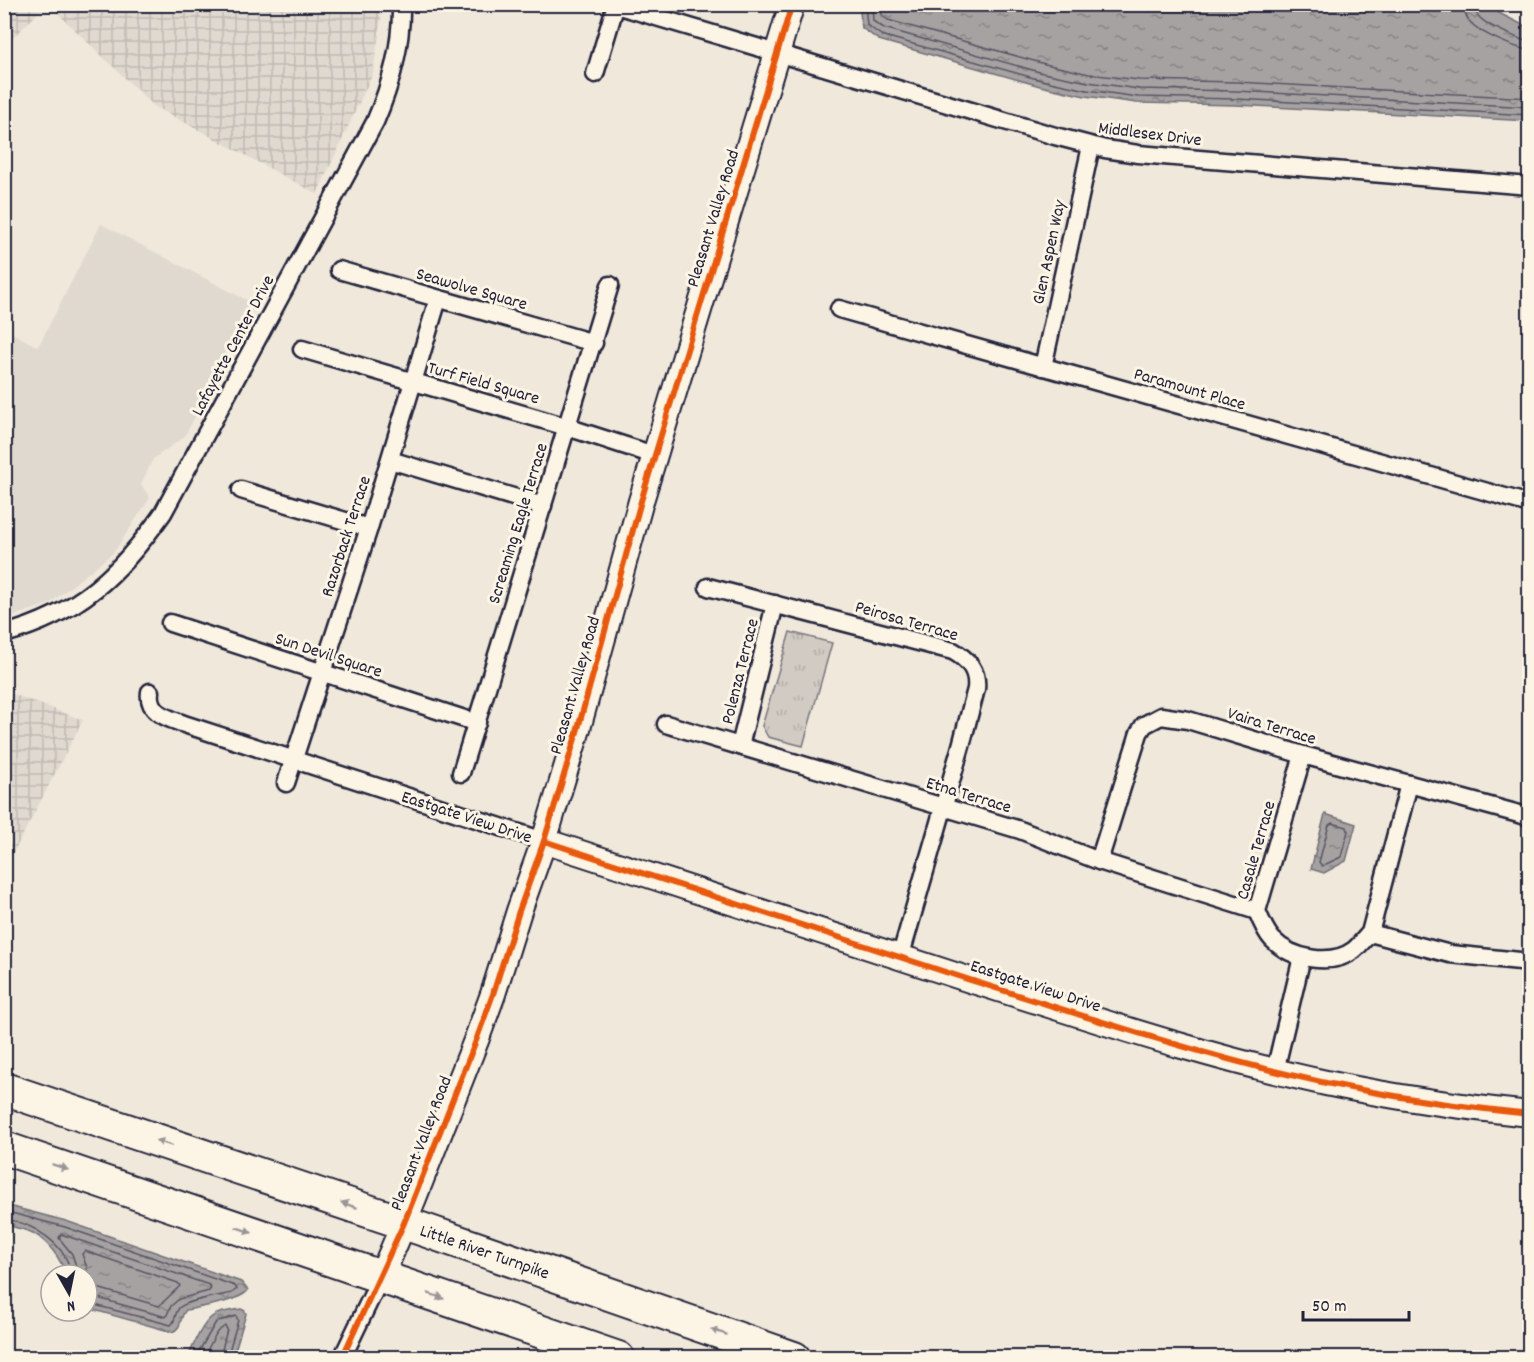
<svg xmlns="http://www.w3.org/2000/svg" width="1534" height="1362" font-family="Dekko,sans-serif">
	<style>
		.built { fill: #e0d9cf }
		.industrial { fill: url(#industrial-grid) }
		.park { fill: url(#park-tufts); stroke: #7a767f; stroke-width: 1.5 }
		.water { fill: url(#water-ripples); stroke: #716f79; stroke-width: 1.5 }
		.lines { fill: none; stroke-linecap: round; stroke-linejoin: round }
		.shore { stroke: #575564; stroke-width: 1.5 }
		.street-casing { stroke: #22223b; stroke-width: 21 }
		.secondary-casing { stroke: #22223b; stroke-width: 28 }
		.highway-casing { stroke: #22223b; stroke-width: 36 }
		.street { stroke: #fcf5e5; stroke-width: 16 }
		.secondary { stroke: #fcf5e5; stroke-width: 24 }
		.highway { stroke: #fcf5e5; stroke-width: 32 }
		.cycleway-casing { stroke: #fcf5e5; stroke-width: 10 }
		.cycleway { stroke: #e8590c; stroke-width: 6 }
		.oneway { fill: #9a9698 }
		.labels { text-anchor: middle; stroke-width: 6; stroke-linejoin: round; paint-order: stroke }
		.street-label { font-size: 18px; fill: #22223b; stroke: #fcf5e5 }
	</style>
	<defs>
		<pattern id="industrial-grid" width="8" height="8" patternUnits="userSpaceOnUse" patternTransform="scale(1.5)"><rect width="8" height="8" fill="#e0d9cf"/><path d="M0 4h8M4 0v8" fill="none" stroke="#c0bab3"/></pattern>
		<pattern id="park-tufts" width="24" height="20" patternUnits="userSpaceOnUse" patternTransform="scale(1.5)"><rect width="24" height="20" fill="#d1cbc3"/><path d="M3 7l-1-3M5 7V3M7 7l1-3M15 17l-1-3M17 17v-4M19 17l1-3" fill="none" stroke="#b3aea8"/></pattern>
		<pattern id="water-ripples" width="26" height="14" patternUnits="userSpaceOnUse" patternTransform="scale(1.5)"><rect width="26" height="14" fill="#a6a2a2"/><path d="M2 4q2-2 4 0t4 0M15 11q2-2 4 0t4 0" fill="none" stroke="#878485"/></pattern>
	</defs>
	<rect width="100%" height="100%" fill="#efe8db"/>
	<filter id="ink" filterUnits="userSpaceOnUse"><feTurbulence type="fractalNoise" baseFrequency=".0167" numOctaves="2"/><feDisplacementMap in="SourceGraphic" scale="12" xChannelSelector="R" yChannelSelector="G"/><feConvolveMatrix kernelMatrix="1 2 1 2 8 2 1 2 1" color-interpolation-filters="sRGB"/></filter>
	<g filter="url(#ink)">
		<path class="built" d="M101 224 256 305 184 437 153 459 141 484 150 498 114 552 49 604 5 619V329L38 347Z"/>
		<g class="industrial">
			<path d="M5 4H46V5L20 31 5 44Z"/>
			<path d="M379 5 381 20 373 73 317 194 154 106 49 5Z"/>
			<path d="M5 691 83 720 5 869 4 691Z"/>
		</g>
		<path class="park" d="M790 632 832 643 803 746 768 737 762 726Z"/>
		<g class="water">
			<path d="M859 5H1483L1529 28V121L1236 105 1137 103 1085 96 1040 86 879 40 862 28Z"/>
			<path d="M1325 814 1356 824 1346 861 1324 873 1311 869Z"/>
			<path d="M5 1205 66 1221 241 1282 248 1290C241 1301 201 1307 186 1310 179 1317 183 1328 172 1332L87 1308V1275H66C61 1259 48 1241 33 1233 24 1229 14 1227 5 1225Z"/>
			<path d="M241 1309 245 1311 246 1314 233 1357H188C194 1345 203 1319 217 1314 224 1311 234 1310 241 1309Z"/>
		</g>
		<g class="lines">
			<g class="shore">
				<path d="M865 4 867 25 881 35 1041 80 1087 90 1138 97 1236 99 1530 115"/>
				<path d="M872 4 873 21 884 28 1043 73 1088 82 1139 89 1236 91 1530 107"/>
				<path d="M881 4 882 16 888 20 1045 64 1089 74 1139 80 1236 82 1530 98"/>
				<path d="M1464 4C1464 11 1466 18 1471 23 1480 33 1516 49 1530 50"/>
				<path d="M1473 4C1474 24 1507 32 1522 40L1530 41"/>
				<path d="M1332 823 1347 827 1348 831 1341 857 1322 866 1319 862 1329 825Z"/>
				<path d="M4 1211 65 1227 235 1286 237 1289 232 1293C220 1296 187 1300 179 1308 174 1314 176 1321 171 1325L87 1303"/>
				<path d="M4 1219C32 1222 68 1245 71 1275"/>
				<path d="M79 1275 72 1254 59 1238 61 1234 209 1285 211 1288 209 1291 179 1299 171 1306 166 1317 87 1295"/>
				<path d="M87 1280V1268L82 1254 85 1251 178 1283 180 1286 159 1306 87 1285"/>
				<path d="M195 1358 216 1322 236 1316 238 1320 227 1358"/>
				<path d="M203 1358 217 1332 225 1326 227 1329 220 1358"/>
			</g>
			<g class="street-casing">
				<g id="street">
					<path d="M616 5 1055 136 1105 149 1138 154 1530 186"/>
					<path d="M595 74 616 4"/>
					<path d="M339 270 594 343"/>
					<path d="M839 309 1530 504"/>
					<path d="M302 349 567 427 654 455"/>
					<path d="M1043 367 1091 146"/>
					<path d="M390 460 543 506"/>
					<path d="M241 490 369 528"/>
					<path d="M708 587 953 651C969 660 978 671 976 689L961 746 900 958"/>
					<path d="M170 623 477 723"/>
					<path d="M4 634C79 614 120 574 163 513L375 122C391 85 402 46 401 4"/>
					<path d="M150 692C147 713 168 718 184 724L544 841"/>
					<path d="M666 724 1020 830 1099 861 1257 911"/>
					<path d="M740 746 775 604"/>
					<path d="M1303 755 1257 911C1261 921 1265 931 1272 939 1291 959 1331 967 1354 950 1360 945 1365 938 1370 933L1409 784"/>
					<path d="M461 773 610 285"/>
					<path d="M286 783 369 528 438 299"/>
					<path d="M1099 861 1139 733 1144 725 1161 716 1188 720 1303 755 1530 817"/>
					<path d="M1370 933 1450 954 1530 962"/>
					<path d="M1275 1071 1302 957"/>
					<path d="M342 1358 381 1277"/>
				</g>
			</g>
			<g class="secondary-casing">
				<g id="secondary">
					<path d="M544 841C686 888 828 935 970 980 1088 1017 1205 1057 1326 1083 1393 1097 1461 1107 1530 1114"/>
					<path d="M381 1277 404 1223 477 1038 493 994 519 911 544 841 577 732 641 501 792 4"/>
				</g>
			</g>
			<g class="highway-casing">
				<g id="highway">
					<path d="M4 1089 404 1223 794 1358"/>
					<path d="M4 1148 618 1358"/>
				</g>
			</g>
			<use href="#street" class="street"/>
			<use href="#secondary" class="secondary"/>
			<use href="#highway" class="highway"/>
			<g class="cycleway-casing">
				<g id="cycleway">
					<path d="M544 841C686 888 828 935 970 980 1088 1017 1205 1057 1326 1083 1393 1097 1461 1107 1530 1114"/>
					<path d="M342 1358 404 1223 477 1038 493 994 519 911 544 841 577 732 641 501 792 4"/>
				</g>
			</g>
			<use href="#cycleway" class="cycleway"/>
		</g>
		<defs><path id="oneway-solid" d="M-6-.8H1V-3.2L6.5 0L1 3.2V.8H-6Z" transform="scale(1.5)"/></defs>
		<g class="oneway">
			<use href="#oneway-solid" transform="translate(164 1143) rotate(-162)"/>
			<use href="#oneway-solid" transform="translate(60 1167) rotate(19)"/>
			<use href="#oneway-solid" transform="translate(349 1205) rotate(-161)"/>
			<use href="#oneway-solid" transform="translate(244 1230) rotate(19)"/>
			<use href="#oneway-solid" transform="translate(436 1296) rotate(19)"/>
			<use href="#oneway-solid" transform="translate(719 1332) rotate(-161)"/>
		</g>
	</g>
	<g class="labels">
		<g class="street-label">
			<text transform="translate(1150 133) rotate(7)" y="6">Middlesex Drive</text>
			<text transform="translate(712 218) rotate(-73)" y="6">Pleasant Valley Road</text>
			<text transform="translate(1048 252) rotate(-78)" y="6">Glen Aspen Way</text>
			<text transform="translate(472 288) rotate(16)" y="6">Seawolve Square</text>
			<text transform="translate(232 345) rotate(-62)" y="6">Lafayette Center Drive</text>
			<text transform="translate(484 382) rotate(16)" y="6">Turf Field Square</text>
			<text transform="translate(1190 388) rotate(16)" y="6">Paramount Place</text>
			<text transform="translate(517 523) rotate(-73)" y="6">Screaming Eagle Terrace</text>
			<text transform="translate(345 536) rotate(-72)" y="6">Razorback Terrace</text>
			<text transform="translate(907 620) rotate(16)" y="6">Peirosa Terrace</text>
			<text transform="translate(329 654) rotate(18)" y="6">Sun Devil Square</text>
			<text transform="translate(739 671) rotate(-76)" y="6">Polenza Terrace</text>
			<text transform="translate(574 685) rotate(-74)" y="6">Pleasant Valley Road</text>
			<text transform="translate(1272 725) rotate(17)" y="6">Vaira Terrace</text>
			<text transform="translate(969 794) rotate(17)" y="6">Etna Terrace</text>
			<text transform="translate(467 816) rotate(18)" y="6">Eastgate View Drive</text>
			<text transform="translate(1255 850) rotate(-74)" y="6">Casale Terrace</text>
			<text transform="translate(1036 985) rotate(18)" y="6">Eastgate View Drive</text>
			<text transform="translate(420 1143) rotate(-69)" y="6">Pleasant Valley Road</text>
			<text transform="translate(485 1251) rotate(19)" y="6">Little River Turnpike</text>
		</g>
	</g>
	<rect width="1534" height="1362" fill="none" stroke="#fcf5e5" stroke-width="24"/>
	<rect x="12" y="12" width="1510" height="1338" fill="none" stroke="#22223b" stroke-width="2" filter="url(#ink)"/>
	<g transform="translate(69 1293) rotate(171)"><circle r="28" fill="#fcf5e5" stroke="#a5a1a1" stroke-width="1.5"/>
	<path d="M0-4.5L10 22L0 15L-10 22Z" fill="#22223b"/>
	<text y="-9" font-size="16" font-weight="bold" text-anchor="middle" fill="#22223b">N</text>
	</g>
	<path d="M1303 1311v9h106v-9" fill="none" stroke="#22223b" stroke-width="3"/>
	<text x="1312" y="1311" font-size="18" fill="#22223b" stroke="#fcf5e5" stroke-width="4.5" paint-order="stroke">50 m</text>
</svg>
